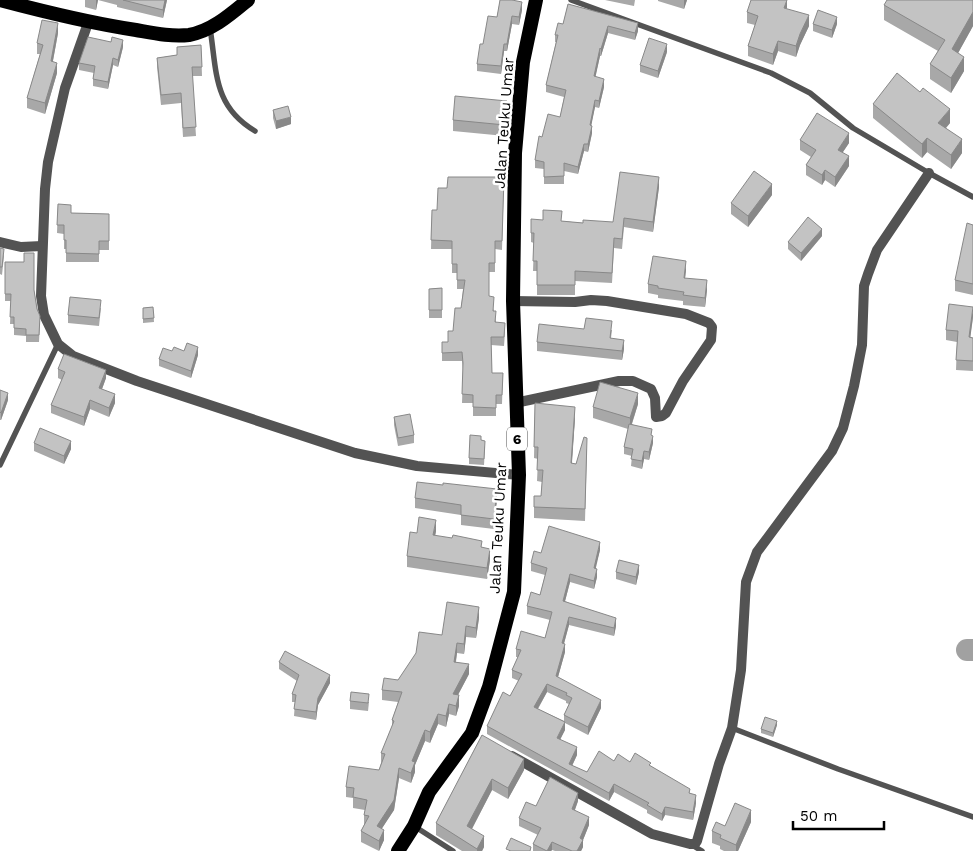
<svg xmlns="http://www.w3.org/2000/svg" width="973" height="851" font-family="'Work Sans',sans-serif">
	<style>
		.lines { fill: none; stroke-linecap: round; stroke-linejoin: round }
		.river { stroke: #a1a1a1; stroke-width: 22 }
		.service { stroke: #535353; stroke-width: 5.5 }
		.minor { stroke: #535353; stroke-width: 10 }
		.trunk { stroke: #000; stroke-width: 14 }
		.wall { fill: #a8a8a8; fill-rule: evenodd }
		.shaded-wall { fill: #888 }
		.building { fill: #c3c3c3; stroke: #888 }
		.labels { text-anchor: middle; stroke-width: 5; stroke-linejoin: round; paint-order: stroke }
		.shield { fill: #fff; stroke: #4c4c4c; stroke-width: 1 }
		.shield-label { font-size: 14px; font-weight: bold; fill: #000 }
		.street-label { font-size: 15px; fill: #000; stroke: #fff }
	</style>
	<rect width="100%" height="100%" fill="#fff"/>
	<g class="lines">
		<path class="river" d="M967 650H973"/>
		<g class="service">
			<path d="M571 0 771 73 810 93 853 128 929 173 973 197"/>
			<path d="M210 28C217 72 213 106 255 131"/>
			<path d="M0 465 58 344"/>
			<path d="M732 728 838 769 973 817"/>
			<path d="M414 826 453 851"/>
			<path d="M692 845 702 851"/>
		</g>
		<g class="minor">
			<path d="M88 23 65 88 48 162 45 189 41 296 44 315 58 344 73 356 137 381 355 453 417 466 519 475"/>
			<path d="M0 242 21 247 42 246"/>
			<path d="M513 301 575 302 591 300 607 301 686 314 709 323 712 327 711 340 683 381 666 413 662 416 656 417 655 398 651 389 633 381H619L515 403"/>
			<path d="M512 756 652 834 690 844H695L697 841 719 764 732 728 741 670 746 582 757 552 832 451 843 428 854 386 862 345 864 286 868 274 877 250 929 173"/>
		</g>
		<g class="trunk">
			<path d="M0 0C45 12 90 23 136 30 153 33 171 37 189 35 212 31 231 14 248 0"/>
			<path d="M398 851 414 826 429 792 472 733 489 687 514 592 519 475 513 301 515 153 523 62 536 0"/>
		</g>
	</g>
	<g class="wall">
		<path d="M85 0H167L163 18 117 7V5L98 0 96 10 85 7Z"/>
		<path d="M500 0H513V1L522 10 519 25 512 24 507 51H504L501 74 477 71V64L483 44 497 17Z"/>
		<path d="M605 0H635L634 6Z"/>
		<path d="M658 0H687L684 9 658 1Z"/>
		<path d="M787 0V9L809 26 800 45 796 57 778 51 773 65 748 56V46L755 25 747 23V12Z"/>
		<path d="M973 0V26L958 53 964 71 951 93 930 79V64L938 51 884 20V5Z"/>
		<path d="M568 4 638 31 635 40 608 33 601 56H600L595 77 604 87 599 108 595 107 591 125 592 133 588 152 584 151 578 174 564 171V184H544V169L535 168V160L542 137 560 117 564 97 546 92V85L556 42H555V35L563 24Z"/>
		<path d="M813 24H837L832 38 813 31Z"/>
		<path d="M58 33 53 61 57 73 45 114 27 108V98L40 54H37V43Z"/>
		<path d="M201 45 202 76H192L196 136 183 137 181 103 161 105 157 67V58L177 55V47Z"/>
		<path d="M123 47 118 67 113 65 108 89 93 86V79L94 73 79 70V63Z"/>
		<path d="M667 52 658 78 640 72V65Z"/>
		<path d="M873 104 950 123 946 128 962 153 951 169 927 152 922 158 873 118Z"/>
		<path d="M273 110 291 124 276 129 273 118Z"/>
		<path d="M507 111 505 136 453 131V120Z"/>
		<path d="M800 140 849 143 843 152 849 166 835 187 825 180 822 185 806 175V165L811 157 800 150Z"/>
		<path d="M504 177 502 250 495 249V272H489V296L494 311 496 322 505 332 504 346 491 345 492 373H503L502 404H496V416H473V403H462L463 370 462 361H442V342H448L453 331 461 308 463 289H457V273H452V249H431L432 210H437L447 188Z"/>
		<path d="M659 187 653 232 624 227 622 249 614 248 612 283 575 281V295H537V271H533L534 243 531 242V233L562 221 583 223 613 222Z"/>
		<path d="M772 195 748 227 731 214V203Z"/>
		<path d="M58 204 71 213 109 214V250H99V262H66V249H64V234L57 233Z"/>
		<path d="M973 225V295L955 291V280Z"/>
		<path d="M822 236 801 261 788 249V242Z"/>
		<path d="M0 248 4 256 2 275 0 274Z"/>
		<path d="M5 262 34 290 40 323 39 342H26V336L14 335V324H10L11 301H5Z"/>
		<path d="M686 270 685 278 707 290 705 307 683 305V301L658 298V295L648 293V284Z"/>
		<path d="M442 288V318H429V289Z"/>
		<path d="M153 307 154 322 143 323V308Z"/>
		<path d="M101 308 99 326 68 323V315Z"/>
		<path d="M973 317 970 337 973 338V371L956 370 957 342 946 340V330Z"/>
		<path d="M584 329 612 330 611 338 624 349 622 360 537 351V342Z"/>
		<path d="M172 351H184L198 355 191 378 159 366V359Z"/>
		<path d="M58 369 106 378 102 389 115 403 109 417 90 409 84 426 51 413V405L62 380 58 378Z"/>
		<path d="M0 390 8 400 1 420H0Z"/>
		<path d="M535 403 575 418 572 463 576 464 587 449 585 521 534 518V507L541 496 542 482 537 481 538 459 534 458Z"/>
		<path d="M638 404 632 424 652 436 653 443 649 460 644 459 642 469 631 466 632 456 624 454V447L628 429 593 418V407Z"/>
		<path d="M394 417 414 435V443L398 446 394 425Z"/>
		<path d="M481 441 485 447 484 465 469 464V458Z"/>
		<path d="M34 443 71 449 64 464 34 451Z"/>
		<path d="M415 498 497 499 494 529 461 525V515L415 508Z"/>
		<path d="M436 531 435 536 482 547 490 560 487 579 407 567V556L417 533Z"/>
		<path d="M600 550 595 568 597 577 594 589 570 582 565 601 616 626 614 636 569 625 564 643 565 652 558 677 601 708 588 735 565 723V730L560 739 577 755 572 766 587 772 614 761 630 762 651 766 690 793 696 803 693 820 665 815 662 821 647 813V810L614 792 609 801 487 734V726L510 696 519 681 512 678V670L518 657H516V649L545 638 550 620 527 614V606L540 595 545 575 531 571V563L541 553ZM547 692 566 701V703L569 704 564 715V721L538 709Z"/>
		<path d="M616 572H639L636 585 616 579Z"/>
		<path d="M479 618 476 638 466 637 464 654 457 653 456 662 469 674 458 695 459 706 456 716 449 714 446 727 438 724 430 743 425 741 415 765V772L411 783 399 778 394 810 382 828 384 840 379 851 361 842V831L364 825V815L365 810 353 808V798L346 797V787L379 770 381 763V753L392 727V720L398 702 382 700V690L398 680 442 635Z"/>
		<path d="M279 662 330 683 318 705 316 720 294 716 295 702H292V694L297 681 279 669Z"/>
		<path d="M350 701 369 702 368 711 350 709Z"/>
		<path d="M777 725 773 737 761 733V729Z"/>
		<path d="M482 735 524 770 508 799 492 790 472 829 484 847 482 851H462L436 835V823Z"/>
		<path d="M578 801 575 810 589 825 583 840V847L581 851H555L552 850 551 851H533V844L538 835 519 826V818L536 806Z"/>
		<path d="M751 822 738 851H724L720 849V846L712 843V831L725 826Z"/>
	</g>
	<g class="shaded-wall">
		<path d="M96 0H98L96 10Z"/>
		<path d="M165 0H167L163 18V10Z"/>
		<path d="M684 0H687L684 9Z"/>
		<path d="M787 0V8H784Z"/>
		<path d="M522 2V10L519 25V17Z"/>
		<path d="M973 12V26L952 64V49Z"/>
		<path d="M809 15V26L800 45 796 57V46L800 34Z"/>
		<path d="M512 16V24L507 51V44Z"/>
		<path d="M837 17V24L832 38V30Z"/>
		<path d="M58 23V33L51 71V61Z"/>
		<path d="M638 23V31L635 40V33Z"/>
		<path d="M608 26V33L601 56V49Z"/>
		<path d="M123 40V47L118 67V60Z"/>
		<path d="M778 41V51L773 65V54Z"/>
		<path d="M504 44V51L501 74V66Z"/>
		<path d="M667 44V52L658 78V71Z"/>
		<path d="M600 48V56L594 84V76Z"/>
		<path d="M964 57V71L951 93V78Z"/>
		<path d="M113 58V65L108 89V82Z"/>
		<path d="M57 63V73L45 114V103Z"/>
		<path d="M604 79V87L599 108V101Z"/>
		<path d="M595 100V107L590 132V125Z"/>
		<path d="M507 101V111L505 136V125Z"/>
		<path d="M950 109V123L938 137V123Z"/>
		<path d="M291 117V124L276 129V121Z"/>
		<path d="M592 126V133L588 152V144Z"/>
		<path d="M849 133V143L838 159V150Z"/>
		<path d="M927 138V152L922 158V144Z"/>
		<path d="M962 139V153L951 169V155Z"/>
		<path d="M584 144V151L578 174V167Z"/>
		<path d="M849 156V166L835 187V177Z"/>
		<path d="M825 170V180L822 185V175Z"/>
		<path d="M659 177V187L653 232V222Z"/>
		<path d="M772 184V195L748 227V216Z"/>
		<path d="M822 229V236L801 261V253Z"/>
		<path d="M686 261V270L684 287V278Z"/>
		<path d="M707 280V290L705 307V298Z"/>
		<path d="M973 307V317L969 348V337Z"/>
		<path d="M624 340V349L622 360V351Z"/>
		<path d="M198 347V355L191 378V371Z"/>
		<path d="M106 370V378L99 397V388Z"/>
		<path d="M8 393V400L1 420V413Z"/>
		<path d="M638 393V404L630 429V418Z"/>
		<path d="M115 394V403L109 417V408Z"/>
		<path d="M90 400V409L84 426V417Z"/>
		<path d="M575 407V418L571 474V463Z"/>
		<path d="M653 436V443L649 460V452Z"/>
		<path d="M71 441V449L64 464V456Z"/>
		<path d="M644 451V459L642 469V461Z"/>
		<path d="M497 489V499L494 529V519Z"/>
		<path d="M436 520V531L433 546V535Z"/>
		<path d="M600 542V550L594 576V568Z"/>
		<path d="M490 549V560L487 579V568Z"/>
		<path d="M639 565V572L636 585V577Z"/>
		<path d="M597 569V577L594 589V581Z"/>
		<path d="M570 574V582L563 609V601Z"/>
		<path d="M479 607V618L476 638V628Z"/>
		<path d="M569 617V625L562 651V643Z"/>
		<path d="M616 618V626L614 636V628Z"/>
		<path d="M466 626V637L464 654V644Z"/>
		<path d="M457 643V653L454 672V662Z"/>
		<path d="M565 644V652L556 684V676Z"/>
		<path d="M469 664V674L453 704V694Z"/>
		<path d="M330 675V683L318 705 316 720V712L318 698Z"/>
		<path d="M547 684V692L534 715V707Z"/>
		<path d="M459 695V706L456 716V706Z"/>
		<path d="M601 700V708L588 735V727Z"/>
		<path d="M449 704V714L446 727V716Z"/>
		<path d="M438 714V724L430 743V732Z"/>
		<path d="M777 721V725L773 737V733Z"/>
		<path d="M565 722V730L557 746V738Z"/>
		<path d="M425 730V741L415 765V772L411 783V773L412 761Z"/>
		<path d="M577 747V755L569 772V764Z"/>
		<path d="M524 759V770L508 799V788Z"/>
		<path d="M399 768V778L394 810 377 836V826Z"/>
		<path d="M492 779V790L467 838V826Z"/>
		<path d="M614 784V792L609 801V793Z"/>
		<path d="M578 793V801L572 817V809Z"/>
		<path d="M696 795V803L693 820V812Z"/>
		<path d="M665 807V815L662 821V814Z"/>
		<path d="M751 810V822L738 851H736V845Z"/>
		<path d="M589 817V825L583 840V847L581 851H577L580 838Z"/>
		<path d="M384 830V840L379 851V841Z"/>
		<path d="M484 836V847L482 851H477V849Z"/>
		<path d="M552 842V850L551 851H547Z"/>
	</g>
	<g class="building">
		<path d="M123 0H165L163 10Z"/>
		<path d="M500 0H512L522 2 519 17 512 16 507 44H504L501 66 477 64 480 44H483L488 16 497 17Z"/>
		<path d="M751 0H787L784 8 809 15 800 34 796 46 778 41 773 54 748 46 758 16 747 12Z"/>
		<path d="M887 0H973V12L952 49 964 57 951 78 930 64 945 40 884 5Z"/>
		<path d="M568 4 638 23 635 33 608 26 601 49 600 48 594 76 604 79 599 101 595 100 590 125 592 126 588 144H584L578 167 564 163V176L544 177V162L535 160 539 136 542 137 548 114 560 117 566 90 546 85 558 35H555L558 23 563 24Z"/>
		<path d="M818 10 837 17 832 30 813 24Z"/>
		<path d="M42 20 58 23 51 61 57 63 45 103 27 98 43 45 37 43Z"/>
		<path d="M88 37 111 42 112 37 123 40 118 60 113 58 108 82 93 79 95 66 79 63Z"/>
		<path d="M649 38 667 44 658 71 640 65Z"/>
		<path d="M201 45 202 67H192L196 127 183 128 181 93 161 95 157 58 177 55V47Z"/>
		<path d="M897 73 920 92 923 88 950 109 938 123 962 139 951 155 927 138 922 144 873 104Z"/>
		<path d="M455 96 507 101 505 125 453 120Z"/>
		<path d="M288 106 291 117 276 121 273 110Z"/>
		<path d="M817 113 849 133 838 150 849 156 835 177 825 170 822 175 806 165 816 150 800 140Z"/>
		<path d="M754 171 772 184 748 216 731 203Z"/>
		<path d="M620 172 659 177 653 222 624 218 622 239 614 238 612 273 575 271V285H537V261H533L534 233H531V219L543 220V210L562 211 561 221 583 223V220L613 222Z"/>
		<path d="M448 177H504L502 241H495V263H489V296L494 297 493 311H496L495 322 505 323 504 337H491L492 373H503L502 395H496V408L473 407V395L462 394 463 363 462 352 442 353V342H448V331H453L455 308H461L465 280H457V264H452V241L431 240 432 210H437L438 188H447Z"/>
		<path d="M58 204 71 205V213L109 214V241H99V254L66 253V240H64V225H57Z"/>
		<path d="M808 217 822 229 801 253 788 242Z"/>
		<path d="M967 223 973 225V284L955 280Z"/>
		<path d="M0 248 4 249 2 267H0Z"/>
		<path d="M24 253H34V290L37 309 40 316 39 335H26V329L14 328V317H10L11 294H5V262H24Z"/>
		<path d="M653 256 686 261 684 278 707 280 705 298 683 295 684 292 658 288V286L648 284Z"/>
		<path d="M442 288V310H429V289Z"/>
		<path d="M70 297 101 300 99 318 68 315Z"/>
		<path d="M949 304 973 307 969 337 973 338V361L956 360 958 331 946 330Z"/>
		<path d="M153 307 154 318 143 319V308Z"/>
		<path d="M586 318 612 321 610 338 624 340 622 351 537 342 539 324 584 329Z"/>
		<path d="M187 343 198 347 191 371 159 359 163 348 172 351 174 347 184 351Z"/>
		<path d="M64 354 106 370 99 388 115 394 109 408 90 400 84 417 51 405 65 372 58 369Z"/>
		<path d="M600 382 638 393 630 418 593 407Z"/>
		<path d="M0 390 8 393 1 413 0 412Z"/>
		<path d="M535 403 575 407 571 463 576 464 584 437 587 438 585 509 534 507V496H541L543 470H537L538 447H534Z"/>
		<path d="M410 414 414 435 398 438 394 417Z"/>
		<path d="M629 424 652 429 651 435 653 436 649 452 644 451 642 461 631 459 633 449 624 447Z"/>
		<path d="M40 428 71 441 64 456 34 443Z"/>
		<path d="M470 435 481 436V440L485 441 484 459 469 458Z"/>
		<path d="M417 482 443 485V483L497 489 494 519 461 515V505L415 498Z"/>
		<path d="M419 517 436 520 433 535 452 538 453 535 482 541 481 547 490 549 487 568 407 556 410 532 417 533Z"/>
		<path d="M549 526 600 542 594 568 597 569 594 581 570 574 563 601 616 618 614 628 569 617 562 643 565 644 556 676 601 700 588 727 564 715 572 698 566 695 567 693 547 684 534 707 565 722 557 738 577 747 569 764 587 772 599 751 614 761 618 754 630 762 635 753 651 763 649 765 690 789 689 793 696 795 693 812 665 807 662 814 647 805 649 803 614 784 609 793 487 726 503 692 510 696 522 674 512 670 521 650 516 649 521 631 545 638 552 612 527 606 531 592 540 595 547 568 531 563 534 551 541 553Z"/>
		<path d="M619 560 639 565 636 577 616 572Z"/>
		<path d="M447 602 479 607 476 628 466 626 464 644 457 643 454 662 469 664 453 694 459 695 456 706 449 704 446 716 438 714 430 732 425 730 412 761 415 762 411 773 399 768 394 800 377 826 384 830 379 841 361 831 369 816 364 815 367 800 353 797 354 788 346 787 349 766 379 770 385 754 381 753 394 721 392 720 402 692 382 690 384 678 398 680 416 653 419 632 442 635Z"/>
		<path d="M285 651 330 675 318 698 316 712 294 709 296 695 292 694 299 675 279 662Z"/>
		<path d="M351 692 369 694 368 703 350 701Z"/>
		<path d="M765 717 777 721 773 733 761 729Z"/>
		<path d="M482 735 524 759 508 788 492 779 467 826 484 836 477 849 436 823Z"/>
		<path d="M550 777 578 793 572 809 589 817 580 838 583 840 577 851H572L552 842 547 851 533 844 541 828 519 818 526 802 536 806Z"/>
		<path d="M735 803 751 810 736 845 720 838 721 835 712 831 716 822 725 826Z"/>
		<path d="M511 838 531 847 530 851H511L506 849Z"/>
	</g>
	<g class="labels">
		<rect class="shield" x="507" y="427.5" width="20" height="23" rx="4"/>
		<g class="shield-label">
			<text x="517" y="444">6</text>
		</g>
		<g class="street-label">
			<text transform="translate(504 123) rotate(-86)" y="5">Jalan Teuku Umar</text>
			<text transform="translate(498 528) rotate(-87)" y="5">Jalan Teuku Umar</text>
		</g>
	</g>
	<path d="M793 821v8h91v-8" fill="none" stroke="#000000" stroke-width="2.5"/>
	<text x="800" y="821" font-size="15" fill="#000000" stroke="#ffffff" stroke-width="4" paint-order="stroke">50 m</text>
</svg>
